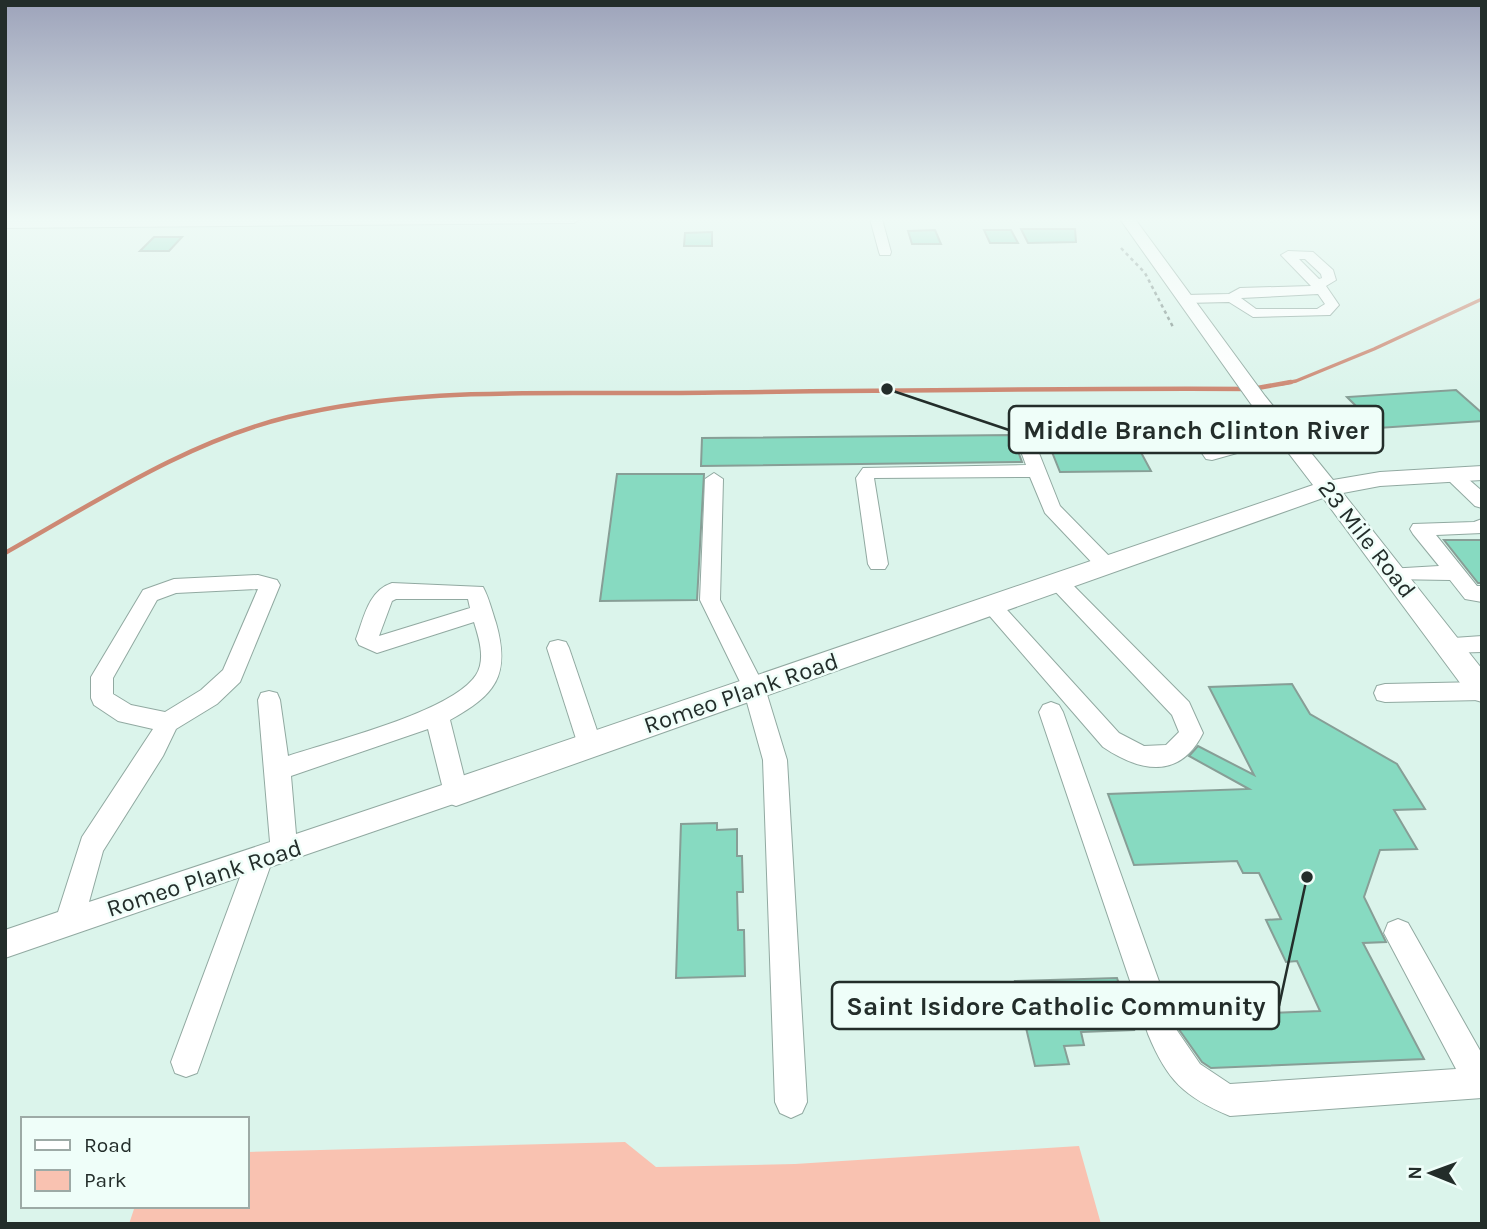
<svg xmlns="http://www.w3.org/2000/svg" width="1487" height="1229" font-family="Karla,sans-serif">
	<style>
		.green { fill: #f9c2b1 }
		.lines { fill: none; stroke-linecap: round; stroke-linejoin: round }
		.stream-far1 { stroke: #cd8974; stroke-width: 3.5 }
		.stream { stroke: #cd8974; stroke-width: 4.5 }
		.building { fill: #87dac1; stroke: #879e96; stroke-width: 2 }
		.minor-casing { stroke: #91a9a1; stroke-width: 2 }
		.major-casing { stroke: #91a9a1; stroke-width: 2 }
		.path { stroke: #7e8f8a; stroke-width: 2.5; stroke-dasharray: 3.5 3.5; stroke-linecap: butt }
		.minor { fill: #fff; fill-rule: evenodd }
		.major { fill: #fff; fill-rule: evenodd }
		.labels { text-anchor: middle; stroke-width: 5; stroke-linejoin: round; paint-order: stroke }
		.street-label { font-size: 24px; fill: #232d2a; stroke: #effef9 }
		.leader { fill: none; stroke: #232d2a; stroke-width: 2.5 }
		.callout-dot { fill: #232d2a; stroke: #effef9; stroke-width: 2.5 }
		.callout { fill: #effef9; stroke: #232d2a; stroke-width: 2.5 }
		.callout-label { font-size: 26px; text-anchor: middle; font-weight: bold; fill: #232d2a }
	</style>
	<rect width="100%" height="100%" fill="#dbf4eb"/>
	<path class="green" d="M625 1142 656 1167 795 1164 1079 1146 1101 1224H129L135 1206H247V1152Z"/>
	<g class="lines">
		<path class="stream-far1" d="M1281 384 1296 381 1374 349 1482 299"/>
		<path class="stream" d="M5 553C96 502 186 442 288 417 409 387 536 394 660 393 857 391 1055 388 1252 389L1291 382"/>
	</g>
	<g class="building">
		<path d="M1021 229H1075L1076 242 1028 243Z"/>
		<path d="M935 230 941 244H912L908 231Z"/>
		<path d="M984 230H1011L1018 243H990Z"/>
		<path d="M712 232V246H684L685 233Z"/>
		<path d="M154 237H182L169 251H140Z"/>
		<path d="M1456 390 1482 413V421L1378 428 1347 397Z"/>
		<path d="M1044 432H1130L1151 471 1060 472Z"/>
		<path d="M1012 435 1022 462 701 466 702 438Z"/>
		<path d="M617 474H704L697 600 600 601Z"/>
		<path d="M1444 540H1482V583H1478Z"/>
		<path d="M1292 684 1310 714 1397 764 1425 809 1394 810 1417 849 1380 850 1364 897 1386 942 1363 943 1424 1059 1211 1068 1202 1062 1178 1028 1175 1017 1320 1011 1297 961 1286 962 1266 920 1281 919 1259 873H1243L1237 861 1134 865 1108 794 1249 789 1189 756 1198 746 1254 775 1209 687Z"/>
		<path d="M717 823V830L737 829V856H742L743 892H737L738 930H744L745 976 676 978 681 824Z"/>
		<path d="M1117 978 1134 1030 1081 1032 1084 1045 1064 1046 1069 1064 1035 1066 1015 981Z"/>
	</g>
	<g class="lines">
		<g class="minor-casing">
			<g id="minor">
				<path d="M180 219H580L574 223 5 228V220Z"/>
				<path d="M870 219H882L891 252 890 255H880L879 252Z"/>
				<path d="M1288 251 1313 252 1333 270 1336 280 1326 286 1339 305 1330 315 1253 317 1229 302 1185 303 1178 299 1185 295 1229 294 1240 288 1311 286 1281 255ZM1299 259H1305L1321 274 1322 278 1319 279ZM1318 294 1325 304 1317 309H1256L1241 298Z"/>
				<path d="M1174 413 1200 425 1216 448 1285 429 1294 434 1291 438 1212 460 1206 459 1188 433 1171 423 1032 424 1029 428 1060 506 1112 559 1115 564 1112 569H1098L1045 513 1030 477 874 478 888 564 885 569H871L868 564 856 478 863 468 1026 465 1012 427 1021 415Z"/>
				<path d="M1453 469 1459 471 1482 491V508L1475 506 1447 479 1444 475 1447 471Z"/>
				<path d="M714 473 723 479 720 600 765 688 787 760 807 1102 802 1113 791 1118 780 1113 775 1102 763 760 743 688 700 600 705 479Z"/>
				<path d="M1482 519V533L1436 535 1477 586H1482V602L1465 599 1450 580 1388 579 1385 574 1388 569 1439 566 1413 534 1410 529 1413 524 1474 522Z"/>
				<path d="M1057 574 1064 576 1189 702 1203 733C1180 780 1140 772 1103 747L981 606 984 600 991 598 998 600 1119 733 1144 746 1166 745 1179 732 1172 715 1050 586 1047 581 1050 576Z"/>
				<path d="M258 575 277 580 280 585 240 682 217 704 176 729 163 756 103 851 89 902 270 842 258 700 261 693 269 691 277 693 280 700 288 756C332 741 452 712 476 675 486 660 479 638 474 622L377 653 359 645 356 639C364 618 368 591 392 583L483 587C489 598 492 611 496 623 511 676 495 695 450 720L468 792 465 800 270 867 201 1062 197 1073 186 1077 175 1073 171 1062 240 877 5 958V930L58 912 82 837 153 729 118 721 94 705 91 698V677L143 590 174 579ZM258 589 223 670 201 690 165 712 131 705 113 694V678L157 600 176 593ZM396 599H468L470 608 379 636 392 601ZM428 729 442 785 296 834 291 776Z"/>
				<path d="M1482 636V652L1447 653 1439 651 1436 645 1439 639Z"/>
				<path d="M558 640 566 642 569 648 602 745 598 752 590 755 582 752 578 745 547 648 550 642Z"/>
				<path d="M1482 682V700L1385 702 1377 700 1374 693 1377 686 1385 684Z"/>
				<path d="M1051 702 1059 705 1063 712 1176 1029 1200 1064 1230 1084 1456 1069 1384 933 1388 923 1398 919 1408 923 1482 1054V1098L1230 1116C1184 1097 1167 1080 1148 1034L1039 712 1043 705Z"/>
			</g>
		</g>
		<g class="major-casing">
			<path id="major" d="M1120 219H1135L1265 396 1333 480 1380 472 1482 466V480L1380 486 1343 493 1482 669V702L1472 699 1323 498 456 806 445 802 440 792 445 782 456 778 1313 485 1251 404Z"/>
		</g>
		<path class="path" d="M1121 248 1145 273 1173 327"/>
		<use href="#minor" class="minor"/>
		<use href="#major" class="major"/>
	</g>
	<linearGradient id="sky" x2="0" y2="1"><stop stop-color="#9da3ba"/><stop offset="0.56" stop-color="#effaf6"/><stop offset="1" stop-color="#effaf6" stop-opacity="0"/></linearGradient>
	<rect width="1487" height="391" fill="url(#sky)"/>
	<g class="labels">
		<g class="street-label">
			<text transform="translate(1367 539) rotate(52)" y="8">23 Mile Road</text>
			<text transform="translate(741 693) rotate(-19)" y="8">Romeo Plank Road</text>
			<text transform="translate(204 878) rotate(-18)" y="8">Romeo Plank Road</text>
		</g>
	</g>
	<path class="leader" d="M887 389L1009 430M1307 877L1279 1006"/>
	<g class="callout-dot">
		<circle cx="887" cy="389" r="7"/>
		<circle cx="1307" cy="877" r="7"/>
	</g>
	<g class="callout">
		<rect x="1009" y="406" width="374" height="47" rx="7"/>
		<rect x="832" y="982" width="447" height="47" rx="7"/>
	</g>
	<g class="callout-label">
		<text x="1196" y="439">Middle Branch Clinton River</text>
		<text x="1056" y="1015">Saint Isidore Catholic Community</text>
	</g>
	<rect width="1487" height="1229" fill="none" stroke="#232d2a" stroke-width="14"/>
	<rect x="21" y="1117" width="228" height="91" fill="#effef9" stroke="#9daaa6" stroke-width="2"/>
	<rect x="35" y="1140" width="35" height="10" fill="#ffffff" stroke="#9daaa6" stroke-width="2"/>
	<text x="84" y="1152" font-size="21" fill="#232d2a">Road</text>
	<rect x="35" y="1170" width="35" height="21" fill="#f9c2b1" stroke="#9daaa6" stroke-width="2"/>
	<text x="84" y="1187" font-size="21" fill="#232d2a">Park</text>
	<g transform="translate(1431 1173) rotate(271)" stroke="#effef9" stroke-width="5" paint-order="stroke">
	<path d="M0-5L12 26L0 18L-12 26Z" fill="#232d2a"/>
	<text y="-10" font-size="19" font-weight="bold" text-anchor="middle" fill="#232d2a">N</text>
	</g>
</svg>
